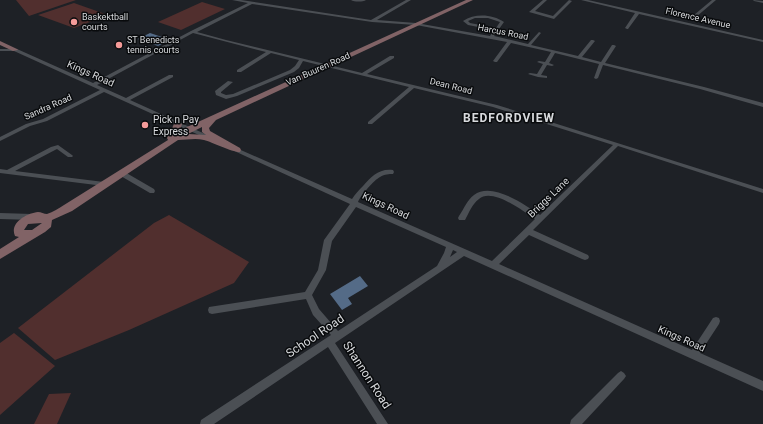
<svg xmlns="http://www.w3.org/2000/svg" width="763" height="424" font-family="Roboto,sans-serif">
	<style>
		.green { fill: #512f2e }
		.water { fill: #546b87 }
		.lines { fill: none; stroke-linecap: round; stroke-linejoin: round }
		.street { fill: #4b4f54; fill-rule: evenodd }
		.secondary { fill: #816366; fill-rule: evenodd }
		.poi-dot { fill: #f59b99; stroke: #090b0d; stroke-width: 1.5 }
		.labels { text-anchor: middle; stroke-width: 3; stroke-linejoin: round; paint-order: stroke }
		.far-poi-label { font-size: 9px; fill: #d8dadd; stroke: #090b0d; text-anchor: start }
		.far-street-label { font-size: 9px; fill: #d8dadd; stroke: #090b0d }
		.street-label { font-size: 10px; fill: #d8dadd; stroke: #090b0d }
		.poi-label { font-size: 10px; fill: #d8dadd; stroke: #090b0d; text-anchor: start }
		.far-district-label { font-size: 12px; font-weight: bold; letter-spacing: 1px; fill: #d8dadd; stroke: #090b0d }
		.near-street-label { font-size: 12px; fill: #d8dadd; stroke: #090b0d }
	</style>
	<rect width="100%" height="100%" fill="#1e2126"/>
	<g class="green">
		<path d="M16 0H76L29 16Z"/>
		<path d="M202 2 225 9 181 30 158 22Z"/>
		<path d="M74 3 108 15 74 28 38 15Z"/>
		<path d="M169 215 249 262 234 283 129 330 55 360 18 328 154 223Z"/>
		<path d="M14 333 55 366 0 415V343Z"/>
		<path d="M71 393 57 424H34L49 394Z"/>
	</g>
	<g class="water">
		<path d="M150 33 171 40 158 46 138 39Z"/>
		<path d="M360 276 368 286 348 298 352 304 342 310 330 294Z"/>
	</g>
	<g class="lines">
		<g class="street">
			<path d="M232 0H241L371 20 406 0H411L377 20 416 23 490 36 494 30 468 25 463 21C475 13 492 14 504 22L494 36 528 44 539 32 541 33 531 45 578 56 591 40H593L595 41 582 57 601 62 612 45H614L616 46 605 63 704 87 763 103V107L700 89 603 65 598 78 596 79 594 78 599 64 555 53 549 63 554 65 552 66 547 65 541 75 547 76V78L538 77 528 74 530 73 537 74 543 64 537 62 539 61 545 62 551 52 511 43 497 62H495L493 61 507 42 416 25 372 22 252 4 197 32 226 40 362 73 390 56H394V58L367 74 497 105 763 189V193L618 146 533 230 588 255 589 257 588 259 585 260 582 259 529 235 499 264 692 350 713 318 716 317 719 318 720 321 719 324 700 353 763 381V391L464 256 335 343 388 424H377L328 347 214 424H200L201 420 331 335 313 315 306 299 212 314 209 313 208 310 209 307 305 292 318 270 324 240 350 204 230 149 229 148 230 147H234L352 199C355 194 359 190 363 186 371 177 379 168 393 170L394 172 393 174C389 174 385 174 380 177 374 180 361 195 358 202L492 261 535 219C523 211 492 187 479 199 472 204 469 213 465 220H459L458 218 459 216C464 209 467 200 474 195 492 181 525 205 540 215L613 145 493 107 414 88 372 124H368V122L409 87 303 61 299 68 294 72 237 96 226 99 216 95 215 91 228 81 233 82 221 92V93L226 95 233 94 290 70 295 66 299 60 271 53 241 72H237V70L266 52 193 33 97 85 126 98 169 75H173V77L130 100 214 138V140H210L104 92 47 121 30 126 0 141V137L26 124 43 119 100 90 14 51H0V49H17L93 83 191 31 248 3ZM475 18H488L500 22 496 28 470 23 468 21ZM356 207 446 247 444 253 437 266 338 331 319 309 312 295 326 270 332 241ZM453 250 457 252 450 257Z"/>
			<path d="M351 0H366C363 2 354 2 351 0Z"/>
			<path d="M543 0H547L535 11 553 16 569 0 572 1 554 19 529 12Z"/>
			<path d="M581 0H588L763 40V42L639 14 628 29H627L625 28 635 13Z"/>
			<path d="M712 0H716L696 17H694V15Z"/>
			<path d="M753 0 763 1V3L754 1Z"/>
			<path d="M58 145 72 155 73 156 72 157H68L57 149 55 150 15 171 104 182H106L107 184 106 186H104L0 173V169L7 170 51 147Z"/>
			<path d="M119 171H123L154 189 155 191 154 193H150L119 175 118 173Z"/>
			<path d="M0 213 32 214 35 215 36 217 35 219 32 220 0 219Z"/>
			<path d="M621 371 624 373 626 376 624 379 582 424H570L571 420 618 373Z"/>
		</g>
		<g class="secondary">
			<path d="M466 0H473L216 120 209 128 210 131 240 148 241 150 240 152C234 153 212 142 204 140 195 138 187 140 178 140L72 211 52 220 51 227 45 232 0 259V249L19 237 15 236C9 223 27 213 38 212 41 212 44 214 47 214 53 212 59 208 64 205L168 140 167 138 175 122H178L182 124 179 133 187 127ZM202 127V132L206 135 188 134ZM42 223 32 230H24L28 224Z"/>
			<path d="M0 41 17 49 18 50 13 51 0 45Z"/>
		</g>
	</g>
	<g class="poi-dot">
		<circle cx="74" cy="22" r="4"/>
		<circle cx="119" cy="45" r="4"/>
		<circle cx="145" cy="125" r="4"/>
	</g>
	<g class="labels">
		<g class="far-poi-label">
			<text x="82" y="20">Baskektball<tspan x="82" dy="10">courts</tspan></text>
			<text x="127" y="43">ST Benedicts<tspan x="127" dy="10">tennis courts</tspan></text>
		</g>
		<g class="far-street-label">
			<text transform="translate(698 18) rotate(13)" y="3">Florence Avenue</text>
			<text transform="translate(503 32) rotate(11)" y="3">Harcus Road</text>
			<text transform="translate(318 69) rotate(-24)" y="3">Van Buuren Road</text>
			<text transform="translate(451 86) rotate(14)" y="3">Dean Road</text>
			<text transform="translate(48 107) rotate(-24)" y="3">Sandra Road</text>
		</g>
		<g class="street-label">
			<text transform="translate(91 73) rotate(24)" y="4">Kings Road</text>
			<text transform="translate(548 197) rotate(-44)" y="4">Briggs Lane</text>
			<text transform="translate(386 205) rotate(25)" y="4">Kings Road</text>
			<text transform="translate(682 338) rotate(24)" y="4">Kings Road</text>
		</g>
		<g class="poi-label">
			<text x="153" y="123">Pick n Pay<tspan x="153" dy="12">Express</tspan></text>
		</g>
		<g class="far-district-label">
			<text x="509" y="122">BEDFORDVIEW</text>
		</g>
		<g class="near-street-label">
			<text transform="translate(315 336) rotate(-34)" y="4">School Road</text>
			<text transform="translate(367 375) rotate(57)" y="4">Shannon Road</text>
		</g>
	</g>
</svg>
